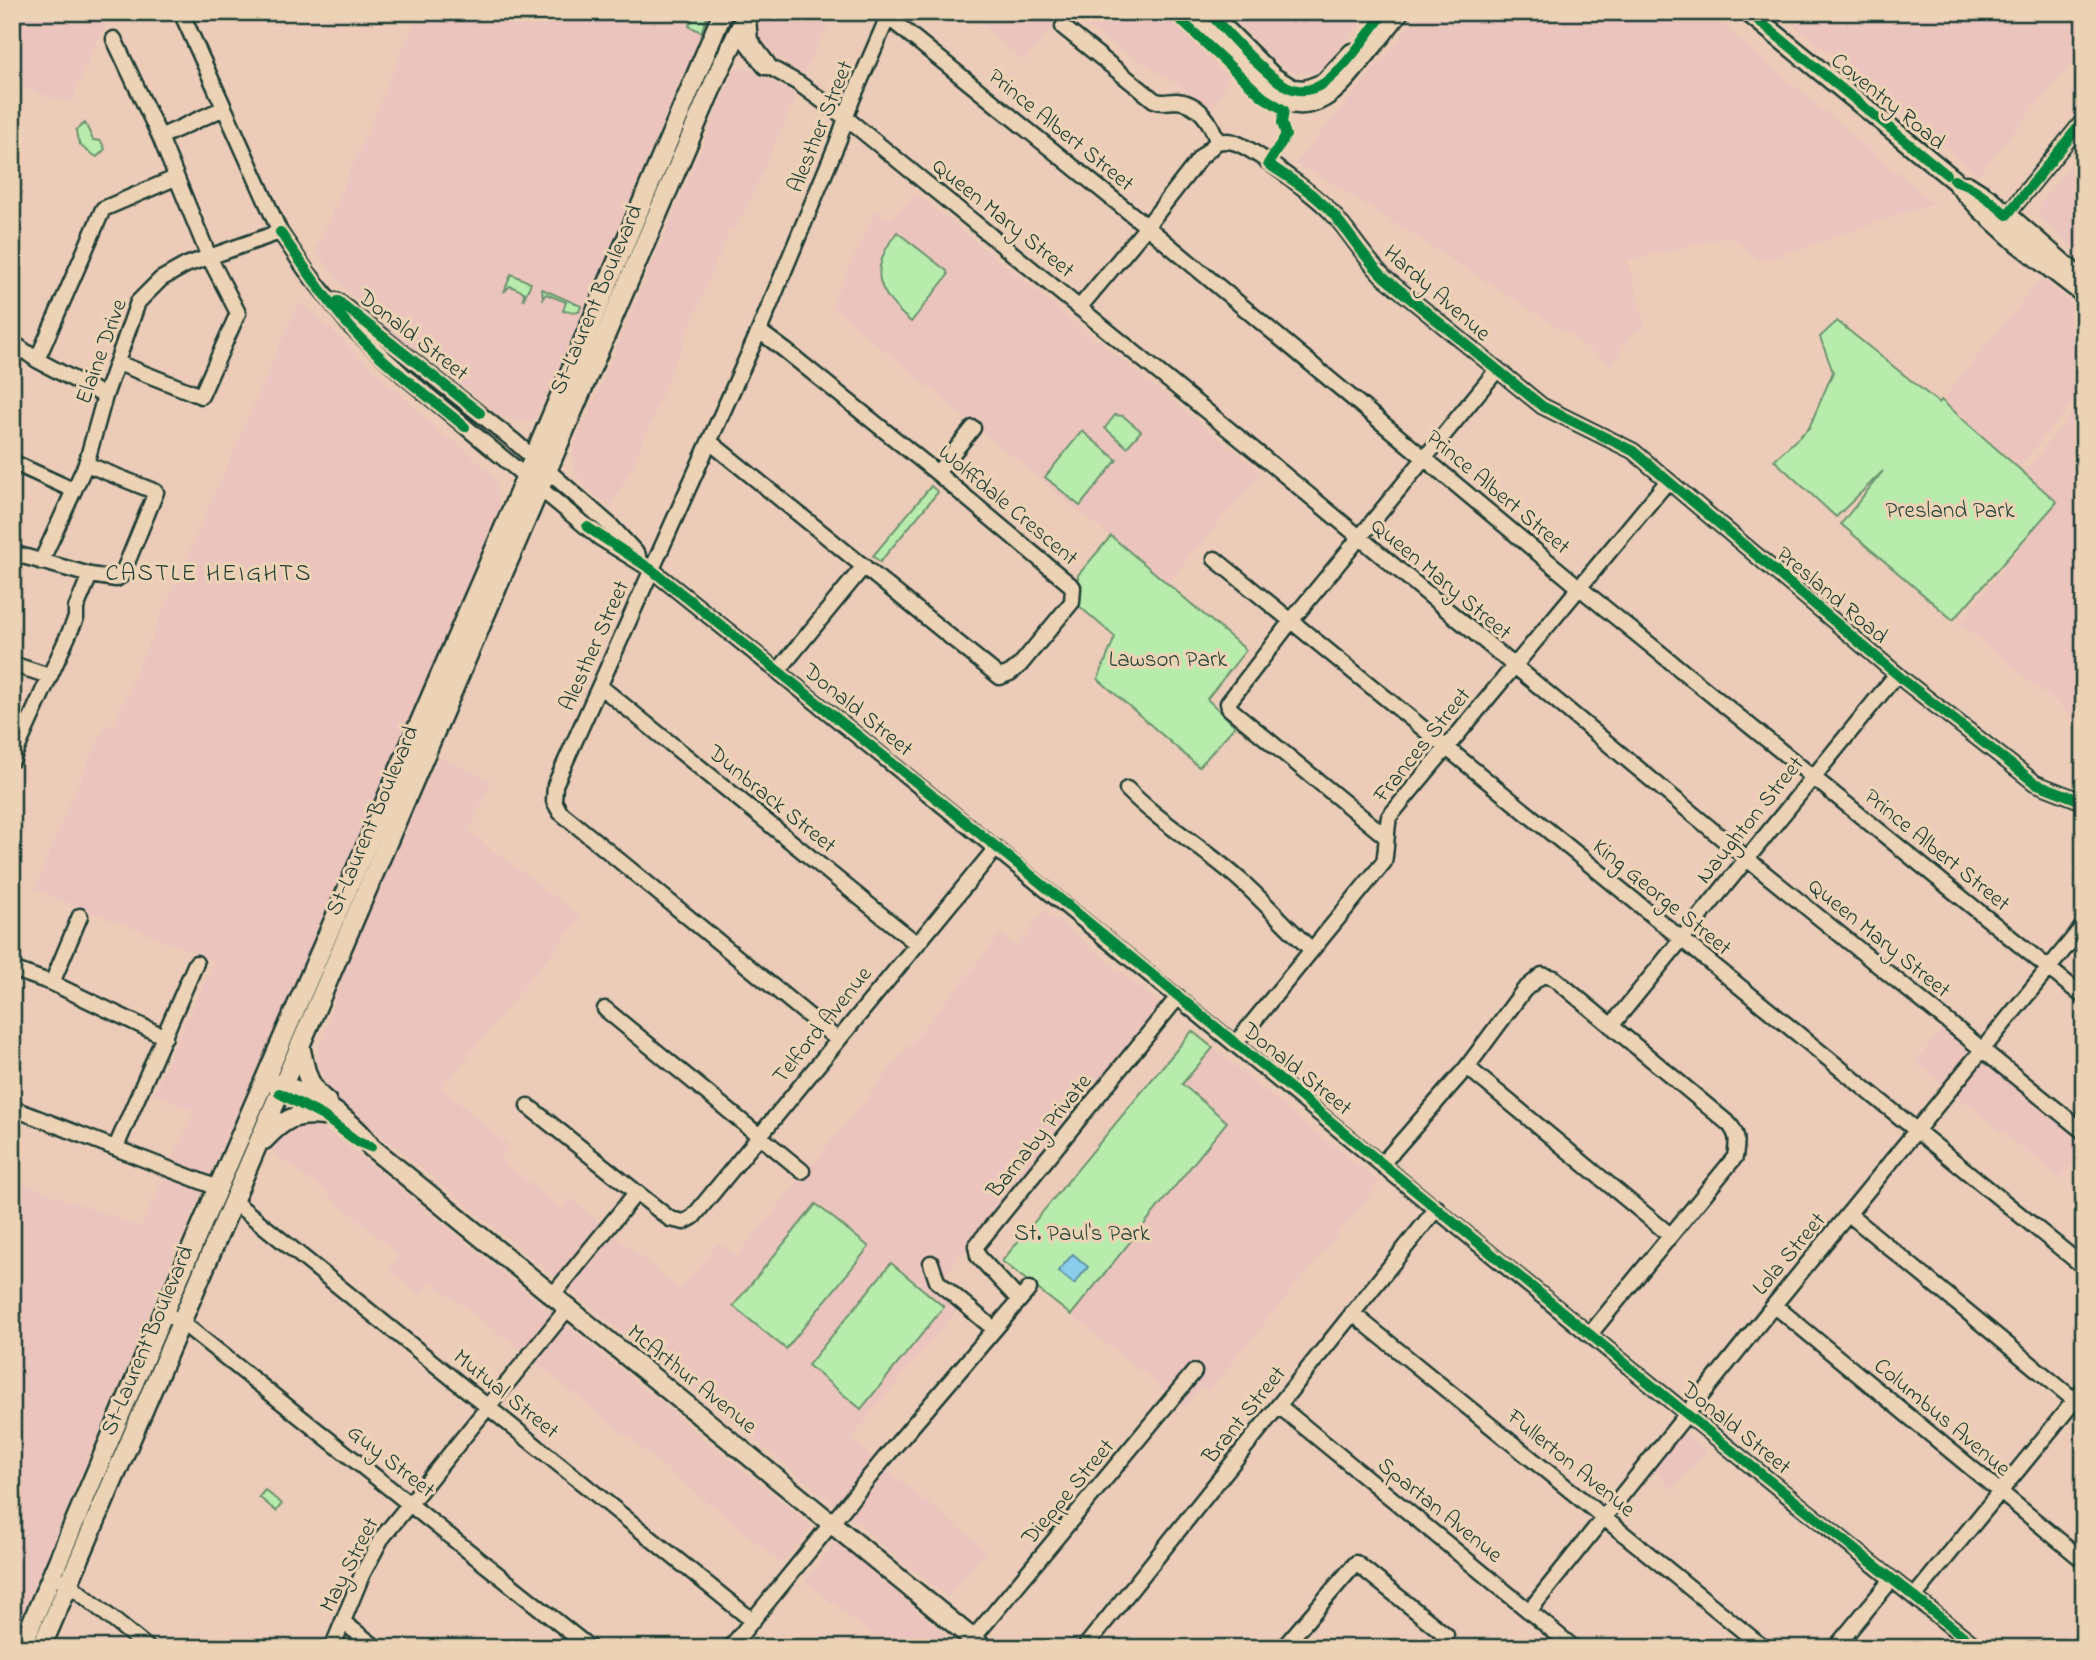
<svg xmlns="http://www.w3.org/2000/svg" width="2096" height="1660" viewBox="0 0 2096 1660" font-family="'Indie Flower',sans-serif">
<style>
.built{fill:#ebc4bd}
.green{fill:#b8ecad;stroke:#6c9470;stroke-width:2}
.water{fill:#89cdeb;stroke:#5f93a2;stroke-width:2}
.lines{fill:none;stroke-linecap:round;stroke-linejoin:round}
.minor-casing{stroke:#1f3d34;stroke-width:19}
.major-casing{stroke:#1f3d34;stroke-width:23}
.minor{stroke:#edd3b5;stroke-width:14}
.major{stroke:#edd3b5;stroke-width:18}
.cycleway-casing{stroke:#edd3b5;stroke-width:15}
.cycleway{stroke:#00873e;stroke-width:10}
.labels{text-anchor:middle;stroke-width:6;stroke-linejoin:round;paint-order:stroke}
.street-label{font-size:23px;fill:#1f3d34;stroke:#edd3b5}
.park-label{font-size:23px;fill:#27463a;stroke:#edd3b5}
.neighbourhood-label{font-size:24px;letter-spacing:2px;fill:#1f3d34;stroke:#edd3b5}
</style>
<rect width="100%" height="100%" fill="#ecccb9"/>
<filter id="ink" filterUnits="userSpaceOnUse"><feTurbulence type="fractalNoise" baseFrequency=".0143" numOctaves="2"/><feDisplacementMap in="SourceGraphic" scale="14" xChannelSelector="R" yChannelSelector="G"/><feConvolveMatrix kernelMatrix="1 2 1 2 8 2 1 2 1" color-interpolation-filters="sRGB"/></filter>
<g filter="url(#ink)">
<path class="built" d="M 12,12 L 111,12 L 70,103 L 12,84 Z
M 419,12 L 710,12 L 552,384 L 535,417 L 528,421 L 520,422 L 498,414 L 425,355 L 392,334 L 344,287 L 316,250 Z
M 761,12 L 834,12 L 804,74 L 759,46 L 755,27 Z
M 967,12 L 1163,12 L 1231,75 L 1213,107 L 1064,13 L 1024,61 Z
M 1227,12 L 1369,12 L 1326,65 L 1313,73 L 1296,73 L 1282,67 Z
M 1421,12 L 1707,12 L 1934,203 L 1762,262 L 1729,236 L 1628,261 L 1645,325 L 1630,336 L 1612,365 L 1565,332 L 1329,181 L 1295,164 Z
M 1777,12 L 2084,12 L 2084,48 L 1978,175 Z
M 736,67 L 750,69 L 797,95 L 745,210 L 735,229 L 730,229 L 631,470 L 610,507 L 585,486 L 575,471 L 573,457 L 576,442 Z
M 2084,148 L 2084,257 L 2038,216 L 2040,203 Z
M 916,193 L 1261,473 L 1167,584 L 831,307 L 875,211 L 892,218 Z
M 2041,278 L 2084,313 L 2084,389 L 2020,466 L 1941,401 Z
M 299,302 L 315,314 L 442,433 L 466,450 L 488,472 L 497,482 L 499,511 L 371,817 L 180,1241 L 12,1639 L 12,1180 L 141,1227 L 194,1112 L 153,1094 L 214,960 L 35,890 L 69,804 L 106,725 L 113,725 Z
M 2084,398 L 2084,726 L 1959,623 L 2056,502 L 2025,471 Z
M 438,757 L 491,781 L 469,831 L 581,917 L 442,1088 L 509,1146 L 500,1158 L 561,1209 L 570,1198 L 680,1290 L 718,1243 L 737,1256 L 1001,934 L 1016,947 L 1045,910 L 1165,1008 L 943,1278 L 967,1298 L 851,1438 L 890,1472 L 986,1550 L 947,1597 L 357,1116 L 332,1094 L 316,1063 L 316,1056 L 351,952 Z
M 1942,1029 L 2084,1144 L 2084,1150 L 2060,1179 L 1915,1062 Z
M 1213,1048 L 1380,1183 L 1208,1392 L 1201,1387 L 1185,1407 L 1071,1315 L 1227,1122 L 1182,1084 Z
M 315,1123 L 338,1138 L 812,1527 L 782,1563 L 511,1342 L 431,1282 L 420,1295 L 389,1271 L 399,1255 L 318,1186 L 270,1150 L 283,1131 L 296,1124 Z
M 1686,1434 L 1706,1451 L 1673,1489 L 1652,1470 L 1680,1436 Z
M 836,1541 L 961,1648 L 888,1648 L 805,1581 Z"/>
<path class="green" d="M 695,12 L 709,12 L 701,32 L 689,26 Z
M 85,123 L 93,140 L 101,141 L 105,149 L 97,157 C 83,149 77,146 76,130 Z
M 897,232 L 947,271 L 948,275 L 911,322 C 876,292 868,270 897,232 Z
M 511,274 L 531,283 L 523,300 L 524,292 L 510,286 L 504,292 Z
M 542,289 L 581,306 L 579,312 L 563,311 L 566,302 L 546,294 L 543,298 Z
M 1837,321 L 1939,403 L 1941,400 L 2057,502 L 1953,620 L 1841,524 L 1883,471 L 1836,517 L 1774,460 L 1809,428 L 1833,372 L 1820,337 Z
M 1115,415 L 1123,416 L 1141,431 L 1127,447 L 1105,428 Z
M 1082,431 L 1117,460 L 1080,506 L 1045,477 Z
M 931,486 L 938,492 L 880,562 L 873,556 Z
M 1111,536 L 1246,650 L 1207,699 L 1235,726 L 1199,767 L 1098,679 L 1115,637 L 1079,606 L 1078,575 Z
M 1192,1031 L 1213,1048 L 1182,1084 L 1227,1122 L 1071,1315 L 1002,1261 Z
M 816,1204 L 869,1247 L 786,1349 L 733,1306 Z
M 891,1263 L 944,1307 L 861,1409 L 808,1365 Z
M 265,1490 L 282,1504 L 276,1511 L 259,1497 Z"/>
<path class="water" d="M 1073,1254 L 1088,1267 L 1074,1284 L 1058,1271 Z"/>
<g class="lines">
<defs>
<path id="minor" d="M 181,12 L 280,232 L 305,269 L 351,327 L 404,376 L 600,538 L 652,570 C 1096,926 1532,1293 1978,1648
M 888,17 L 1140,221 L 1580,588 L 2084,997
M 1063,27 L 1154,100 C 1162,104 1168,101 1176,101 C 1199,102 1212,123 1217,142
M 114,39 L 160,137 L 209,257 L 238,313 L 201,396 L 118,363
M 766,65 L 798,83 L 846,118 L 1275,467 L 1747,859 L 2084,1132
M 160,137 L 224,108
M 1217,142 C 1222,141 1227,140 1233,142 C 1251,146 1315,196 1330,211 C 1350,232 1364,258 1385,278 L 1542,406 L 1633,451 L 1906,682 L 2035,783 L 2084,802
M 2002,221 L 2084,120
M 336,300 L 514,441 L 611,526 L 638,555
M 1079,308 L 1140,235 L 1200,158 L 1217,142
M 12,342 L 37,360 L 105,396
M 37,360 L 103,209 L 175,178
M 710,442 L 1000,677 L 1010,673 L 1020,665 L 1072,602 L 1073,587 L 937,473 L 786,351 L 759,331
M 12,462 L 73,490
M 937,473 L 973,428
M 12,553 L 90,575 L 116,579 L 122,575 L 156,492 L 86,464
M 1215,559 L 2084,1267
M 41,562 L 86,464 L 105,396 L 138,302 L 161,279 L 186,265 L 280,232
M 12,664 L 49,676
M 778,671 L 864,566
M 601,687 L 917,944
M 12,760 L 76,618 L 76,608 L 90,575
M 1127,789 C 1161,824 1205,848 1241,881 C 1266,903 1287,928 1312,950
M 1385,836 L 1229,708 L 1228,703 L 1291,621 L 1497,370
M 12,969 L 52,983 L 165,1037
M 52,983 L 80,916
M 605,1009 L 802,1171
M 1611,1026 L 1897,674
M 838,1040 L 560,812 L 554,801 L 555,785 L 759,331 L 839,139 L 851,102 L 890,12
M 1235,1044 L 1384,862 C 1387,847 1386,833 1389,817 L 1667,482
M 1467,1067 L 1670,1235
M 528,1106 L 670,1219 L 684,1222 L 693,1217 L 996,848
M 12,1108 L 218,1188
M 116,1147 L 196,963
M 1382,1164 L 1467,1067 L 1524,990 L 1542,975 L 1554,978 L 1729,1124 C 1739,1135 1737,1143 1735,1157 L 1590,1334
M 233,1201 L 753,1621
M 1850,1215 L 2084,1408
M 931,1263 L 937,1281 L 994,1329
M 553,1295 L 636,1193
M 1019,1300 L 978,1256 L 976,1246 L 1178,997
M 1774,1305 L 2084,1561
M 164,1312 L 190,1329 L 590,1648
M 1352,1313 L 1764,1648
M 1279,1406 L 1574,1648
M 61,1580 L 68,1583 L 148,1648
M 1914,1597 L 2084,1389
M 1529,1611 L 1774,1305 L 2084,925
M 343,1622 L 377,1648
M 332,1648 L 362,1575 L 381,1539 L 568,1308
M 730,1648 L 884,1459 L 1029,1289
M 965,1648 L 1194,1372
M 1084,1648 L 1437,1208
M 1283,1648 L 1356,1563 L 1446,1635 L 1435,1648
M 1835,1648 L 1892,1579"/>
<path id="major" d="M 1184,12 L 1272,95 C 1313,120 1338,89 1362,59 C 1374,44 1387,28 1399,12
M 1208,12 L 1273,77 L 1292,89 L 1306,90 L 1324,83 L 1352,53
M 1748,12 L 1954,180 L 1981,209 L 2018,243 L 2084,294
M 746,19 L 748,41 L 766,65
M 1967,185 L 1989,199 L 2075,274
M 300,1045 C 305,1069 307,1087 327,1102
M 271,1082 C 305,1089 352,1118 371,1147 L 984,1648
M 264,1140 C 284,1119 294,1113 323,1116
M 21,1648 L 164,1312 L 498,542 L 723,12
M 41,1648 L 719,71 L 748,12"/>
</defs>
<use href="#minor" class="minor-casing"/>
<use href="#major" class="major-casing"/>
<use href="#minor" class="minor"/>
<use href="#major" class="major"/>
<defs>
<path id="cycleway" d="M 1172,12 L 1263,97 L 1284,110 L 1282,123 L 1286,135 L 1268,164 C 1291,179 1315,194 1333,214 C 1351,235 1365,259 1385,278 L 1542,406 L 1633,451 L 1906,682 L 2035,783 L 2084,802
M 1208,12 C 1227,31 1269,82 1293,89 C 1303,92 1316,89 1324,83 C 1347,67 1367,34 1385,12
M 1748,12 L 1946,174
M 1954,180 C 1975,187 1991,201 2007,215 L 2084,120
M 280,232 C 303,265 325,299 351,328 C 385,365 427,395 465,427
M 338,301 L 480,413
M 587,527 L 652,570 L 778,671 L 1015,862 L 1688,1415 L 1978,1648
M 279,1093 L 323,1116 L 358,1142 L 371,1147"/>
</defs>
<use href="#cycleway" class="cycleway-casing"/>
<use href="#cycleway" class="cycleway"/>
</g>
</g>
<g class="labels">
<g class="street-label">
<text transform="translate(1889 100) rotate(39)" y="8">Coventry Road</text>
<text transform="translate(819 126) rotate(-68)" y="8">Alesther Street</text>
<text transform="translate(1062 129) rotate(39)" y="8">Prince Albert Street</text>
<text transform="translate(1004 217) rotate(39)" y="8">Queen Mary Street</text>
<text transform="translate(1438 292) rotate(41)" y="8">Hardy Avenue</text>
<text transform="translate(595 299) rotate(-67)" y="8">St-Laurent Boulevard</text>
<text transform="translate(414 334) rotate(38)" y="8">Donald Street</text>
<text transform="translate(100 351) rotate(-70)" y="8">Elaine Drive</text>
<text transform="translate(1499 491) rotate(40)" y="8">Prince Albert Street</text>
<text transform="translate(1009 504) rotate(40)" y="8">Wolffdale Crescent</text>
<text transform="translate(1442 578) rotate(40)" y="8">Queen Mary Street</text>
<text transform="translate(1833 594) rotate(40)" y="8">Presland Road</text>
<text transform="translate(593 645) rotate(-66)" y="8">Alesther Street</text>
<text transform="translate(859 709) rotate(39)" y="8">Donald Street</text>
<text transform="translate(1421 744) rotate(-51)" y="8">Frances Street</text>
<text transform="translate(773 798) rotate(39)" y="8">Dunbrack Street</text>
<text transform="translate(1749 819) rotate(-51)" y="8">Naughton Street</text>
<text transform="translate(371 820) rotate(-67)" y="8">St-Laurent Boulevard</text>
<text transform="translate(1938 849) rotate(39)" y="8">Prince Albert Street</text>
<text transform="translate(1663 896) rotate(39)" y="8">King George Street</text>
<text transform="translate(1880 937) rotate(39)" y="8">Queen Mary Street</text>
<text transform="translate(821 1024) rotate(-51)" y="8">Telford Avenue</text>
<text transform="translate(1298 1068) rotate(39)" y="8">Donald Street</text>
<text transform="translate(1038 1135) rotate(-51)" y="8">Barnaby Private</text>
<text transform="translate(1788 1253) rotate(-50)" y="8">Lola Street</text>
<text transform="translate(146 1340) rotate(-67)" y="8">St-Laurent Boulevard</text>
<text transform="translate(693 1378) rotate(39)" y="8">McArthur Avenue</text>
<text transform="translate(507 1393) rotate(39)" y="8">Mutual Street</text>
<text transform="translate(1243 1414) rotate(-51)" y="8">Brant Street</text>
<text transform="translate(1943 1416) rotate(40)" y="8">Columbus Avenue</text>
<text transform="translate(1737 1427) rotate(39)" y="8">Donald Street</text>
<text transform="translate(392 1460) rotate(38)" y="8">Guy Street</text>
<text transform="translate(1572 1462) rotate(39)" y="8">Fullerton Avenue</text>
<text transform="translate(1067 1491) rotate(-50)" y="8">Dieppe Street</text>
<text transform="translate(1441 1509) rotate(39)" y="8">Spartan Avenue</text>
<text transform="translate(348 1564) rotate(-63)" y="8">May Street</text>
</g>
<g class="park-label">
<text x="1950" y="517">Presland Park</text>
<text x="1168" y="666">Lawson Park</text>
<text x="1082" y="1240">St. Paul's Park</text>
</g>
<g class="neighbourhood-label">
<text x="209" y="580">CASTLE HEIGHTS</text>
</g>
</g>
<rect width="2096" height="1660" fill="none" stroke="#edd3b5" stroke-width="42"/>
<rect x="21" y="21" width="2054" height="1618" fill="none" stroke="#1f3d34" stroke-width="2.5" filter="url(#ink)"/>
</svg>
